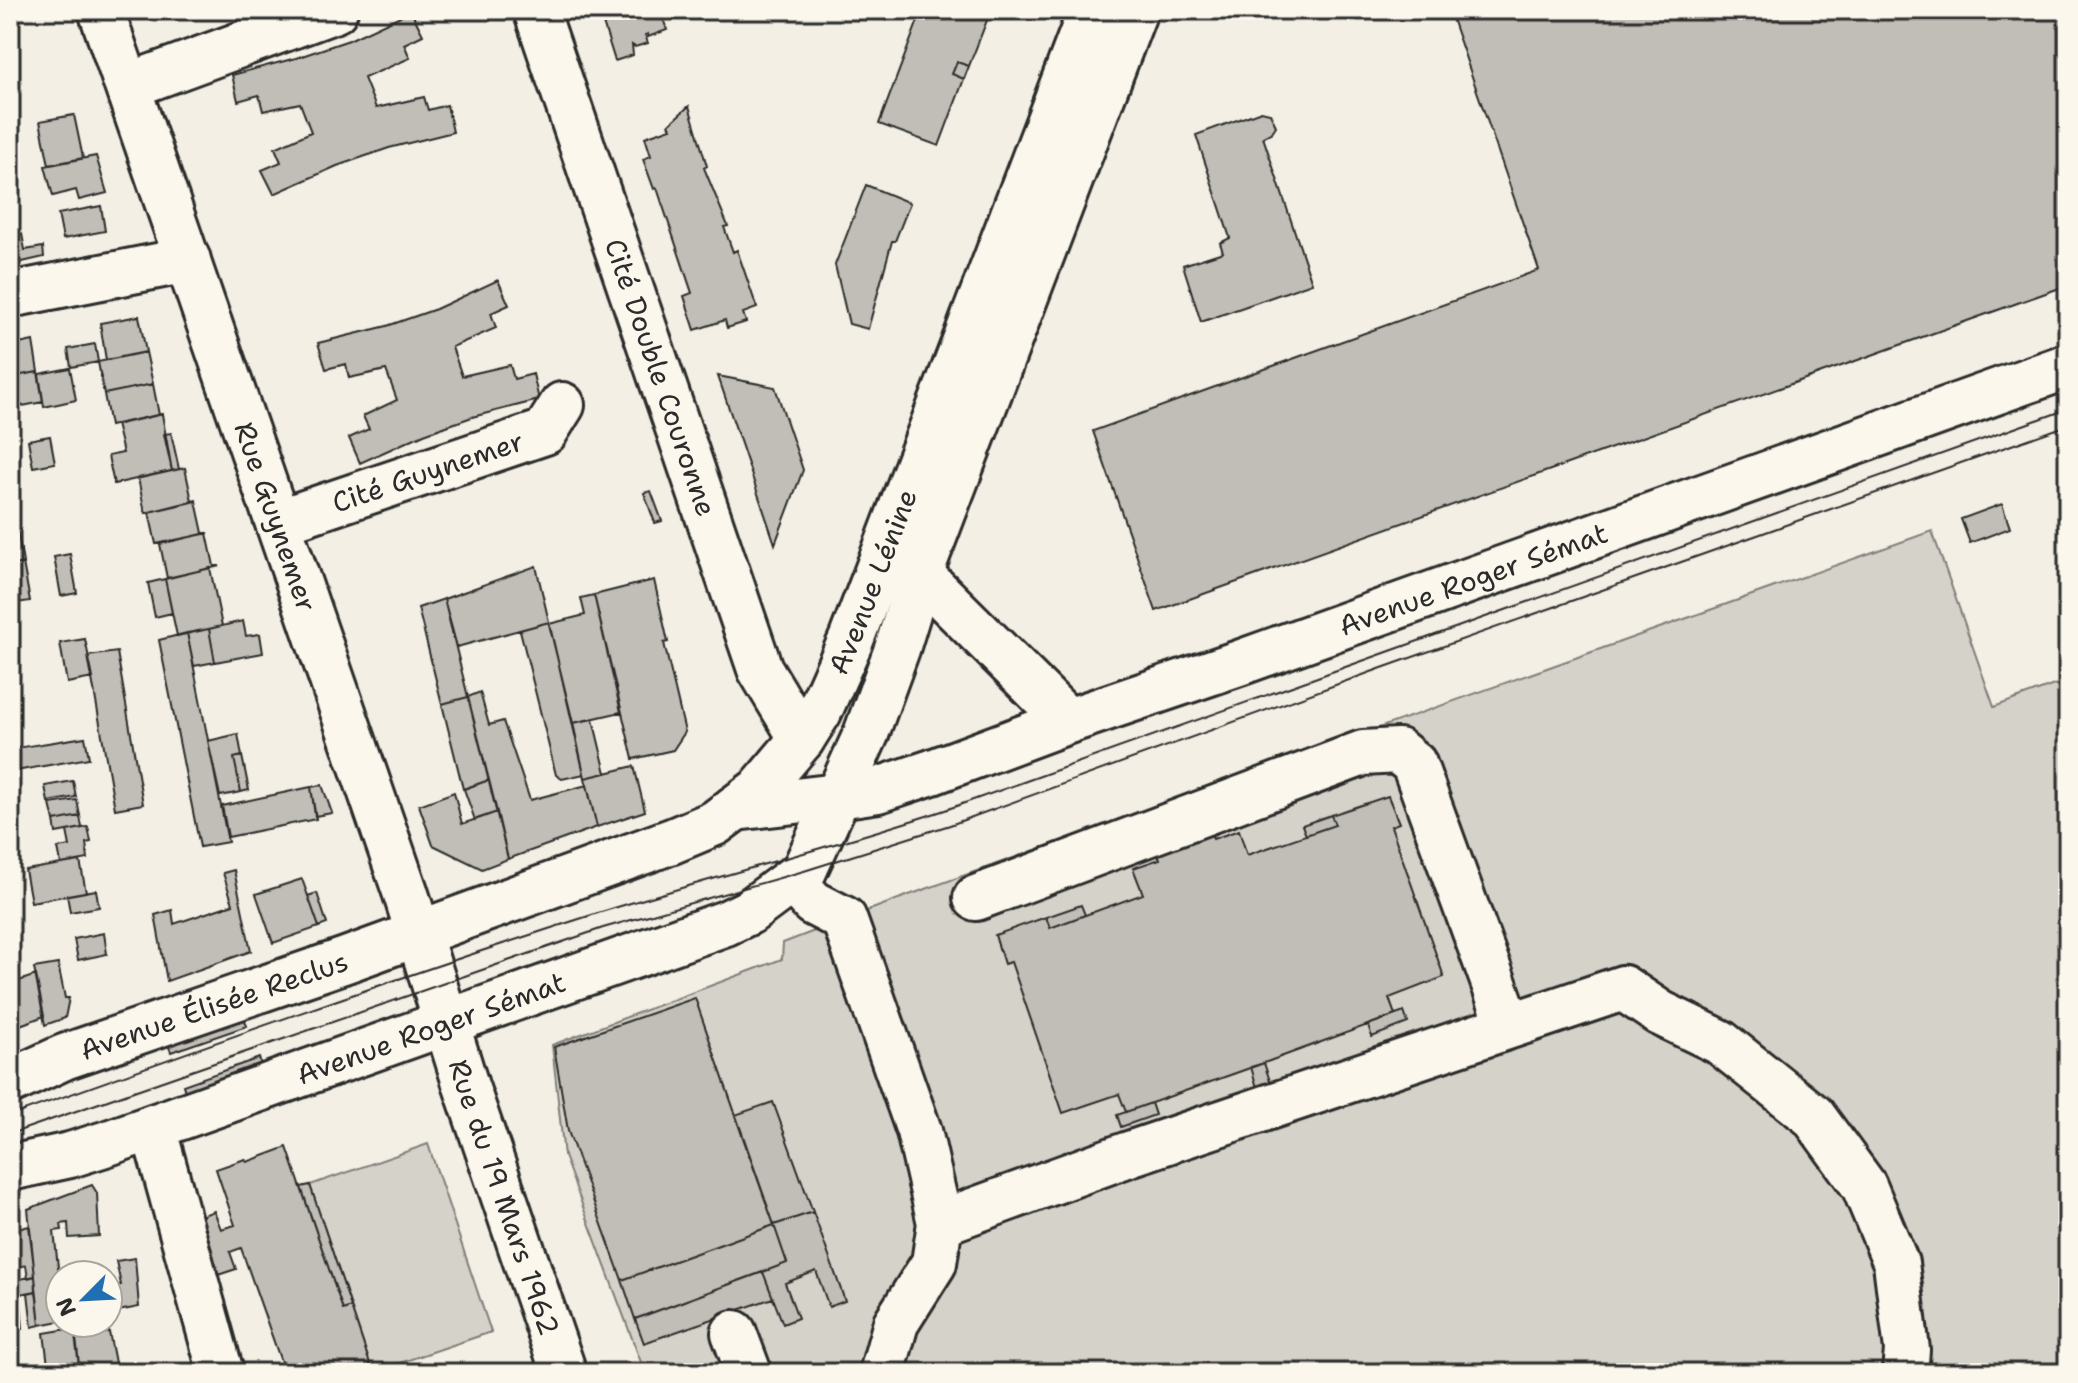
<svg xmlns="http://www.w3.org/2000/svg" width="2078" height="1383" viewBox="0 0 2078 1383" font-family="'Shantell Sans',sans-serif">
<style>
.green{fill:#d5d2c9;stroke:#807e7a;stroke-width:2}
.building{fill:#c0beb6;stroke:#2b2b2b;stroke-width:2}
.lines{fill:none;stroke-linecap:round;stroke-linejoin:round}
.minor-casing{stroke:#2b2b2b;stroke-width:50}
.major-casing{stroke:#2b2b2b;stroke-width:50}
.minor{stroke:#fbf7ec;stroke-width:44}
.major{stroke:#fbf7ec;stroke-width:44}
.tram{stroke:#2b2b2b;stroke-width:2}
.labels{text-anchor:middle;stroke-width:8;stroke-linejoin:round;paint-order:stroke}
.street-label{font-size:28px;fill:#2b2b2b;stroke:#fbf7ec}
</style>
<rect width="100%" height="100%" fill="#f3efe4"/>
<filter id="ink" filterUnits="userSpaceOnUse"><feTurbulence type="fractalNoise" baseFrequency=".0125" numOctaves="2"/><feDisplacementMap in="SourceGraphic" scale="16" xChannelSelector="R" yChannelSelector="G"/><feConvolveMatrix kernelMatrix="1 2 1 2 8 2 1 2 1" color-interpolation-filters="sRGB"/></filter>
<g filter="url(#ink)">
<path class="green" d="M 1932,531 L 1994,707 L 2068,680 L 2068,1373 L 645,1373 L 564,1156 L 552,1045 L 782,959 L 783,943 L 909,895 Z
M 428,1144 L 491,1332 L 373,1372 L 310,1185 Z"/>
<path class="building" d="M 591,10 L 660,10 L 667,30 L 648,37 L 648,34 L 645,35 L 648,43 L 635,47 L 632,45 L 633,55 L 615,61 L 602,20 L 595,22 Z
M 922,10 L 991,10 L 969,66 L 957,62 L 952,74 L 964,79 L 939,146 L 879,124 Z
M 1449,10 L 2068,10 L 2068,285 L 1156,611 L 1093,431 L 1539,270 Z
M 411,11 L 423,35 L 404,44 L 410,58 L 364,78 L 376,108 L 424,97 L 428,110 L 447,105 L 453,132 L 389,148 L 337,166 L 274,194 L 262,170 L 281,162 L 275,148 L 311,132 L 300,103 L 263,111 L 259,95 L 238,101 L 232,75 L 296,58 L 349,40 Z
M 957,62 L 969,66 L 964,79 L 952,74 Z
M 689,106 L 707,166 L 704,168 L 728,226 L 724,227 L 733,252 L 737,250 L 757,308 L 743,313 L 746,322 L 727,328 L 725,320 L 695,330 L 684,296 L 692,293 L 657,188 L 654,189 L 643,159 L 651,156 L 645,137 L 671,128 L 669,124 Z
M 1261,111 L 1270,113 L 1276,126 L 1272,132 L 1263,137 L 1312,283 L 1201,322 L 1183,265 L 1223,252 L 1220,243 L 1230,238 L 1196,135 Z
M 74,115 L 83,158 L 49,165 L 40,121 Z
M 96,156 L 107,193 L 79,200 L 76,190 L 53,196 L 45,166 Z
M 866,185 L 910,203 L 895,241 L 892,241 L 868,329 L 849,324 L 835,265 Z
M 101,206 L 105,231 L 63,239 L 58,214 Z
M 22,234 L 25,250 L 43,247 L 44,257 L 18,263 L 13,236 Z
M 498,280 L 509,305 L 491,313 L 496,328 L 452,347 L 462,376 L 510,365 L 514,379 L 533,374 L 539,400 L 472,417 L 424,434 L 360,463 L 349,438 L 369,429 L 363,416 L 397,400 L 386,370 L 349,378 L 346,364 L 326,369 L 318,343 L 387,326 L 436,309 Z
M 139,316 L 146,352 L 106,360 L 100,323 Z
M 33,341 L 38,372 L 10,377 L 10,346 Z
M 95,344 L 98,362 L 71,367 L 68,349 Z
M 146,352 L 153,384 L 104,394 L 98,362 Z
M 70,368 L 76,400 L 44,407 L 39,374 Z
M 38,372 L 43,402 L 17,407 L 14,389 L 10,390 L 10,377 Z
M 718,376 L 775,387 L 803,470 L 775,544 Z
M 153,384 L 159,415 L 110,426 L 104,394 Z
M 162,414 L 172,471 L 114,484 L 108,456 L 123,453 L 116,424 Z
M 171,433 L 179,469 L 172,471 L 164,434 Z
M 50,436 L 55,463 L 33,467 L 28,440 Z
M 185,468 L 192,501 L 197,500 L 145,513 L 138,478 Z
M 14,471 L 18,501 L 10,503 L 10,472 Z
M 651,491 L 662,521 L 655,523 L 644,493 Z
M 196,501 L 203,533 L 209,533 L 156,544 L 149,512 Z
M 2002,504 L 2010,528 L 1970,543 L 1961,519 Z
M 18,533 L 23,563 L 10,566 L 10,534 Z
M 207,533 L 214,566 L 220,566 L 167,578 L 160,544 Z
M 70,554 L 77,593 L 61,596 L 54,557 Z
M 23,563 L 30,601 L 10,604 L 10,566 Z
M 536,566 L 549,622 L 457,647 L 444,599 Z
M 210,568 L 222,626 L 177,636 L 165,579 Z
M 165,579 L 172,613 L 155,617 L 148,583 Z
M 654,580 L 668,642 L 664,643 L 685,732 L 673,750 L 633,759 L 594,595 Z
M 594,595 L 621,712 L 573,723 L 549,624 L 585,615 L 581,598 Z
M 444,599 L 468,697 L 442,704 L 418,608 Z
M 243,621 L 246,636 L 260,634 L 263,653 L 215,662 L 209,629 Z
M 549,622 L 584,774 L 562,779 L 556,775 L 520,630 Z
M 209,629 L 215,662 L 194,666 L 187,633 Z
M 187,633 L 228,842 L 200,847 L 159,640 Z
M 85,639 L 93,678 L 67,683 L 60,643 Z
M 117,652 L 143,804 L 115,809 L 88,656 Z
M 480,692 L 489,725 L 503,721 L 530,800 L 587,785 L 597,827 L 508,859 L 468,697 Z
M 468,697 L 489,780 L 463,789 L 442,704 Z
M 593,719 L 606,773 L 585,778 L 573,723 Z
M 238,734 L 242,756 L 234,758 L 241,792 L 220,796 L 208,741 Z
M 85,737 L 89,758 L 10,772 L 10,749 Z
M 242,756 L 249,790 L 241,792 L 234,758 Z
M 634,766 L 645,811 L 597,827 L 585,778 Z
M 489,780 L 497,812 L 475,820 L 464,789 Z
M 73,781 L 76,797 L 48,802 L 45,786 Z
M 322,785 L 332,813 L 315,816 L 311,787 Z
M 311,787 L 316,819 L 228,837 L 222,806 Z
M 454,792 L 462,824 L 497,812 L 508,859 L 482,869 L 433,845 L 419,805 Z
M 1388,796 L 1399,823 L 1391,826 L 1444,977 L 1389,998 L 1395,1015 L 1264,1063 L 1126,1112 L 1119,1094 L 1063,1113 L 1011,962 L 1004,964 L 995,935 L 1046,917 L 1050,928 L 1143,894 L 1133,868 L 1160,859 L 1157,852 L 1210,833 L 1213,839 L 1239,830 L 1247,855 L 1335,825 L 1331,815 Z
M 77,800 L 80,816 L 54,821 L 50,804 Z
M 1331,815 L 1335,825 L 1306,835 L 1302,825 Z
M 80,816 L 82,828 L 56,833 L 54,821 Z
M 88,827 L 91,842 L 86,843 L 88,859 L 61,864 L 58,848 L 70,846 L 67,831 Z
M 80,861 L 86,892 L 31,902 L 25,870 Z
M 234,870 L 251,951 L 167,981 L 155,915 L 172,910 L 174,924 L 233,904 L 223,873 Z
M 302,879 L 319,927 L 273,943 L 256,894 Z
M 96,890 L 99,907 L 70,912 L 67,895 Z
M 317,893 L 327,924 L 319,927 L 308,896 Z
M 1081,905 L 1085,915 L 1050,928 L 1046,917 Z
M 104,933 L 107,954 L 78,960 L 74,939 Z
M 58,964 L 65,998 L 69,998 L 65,1018 L 45,1025 L 34,968 Z
M 36,975 L 44,1016 L 12,1028 L 10,984 Z
M 695,998 L 774,1225 L 622,1280 L 568,1131 L 554,1047 Z
M 1404,1012 L 1408,1023 L 1372,1037 L 1368,1025 Z
M 242,1013 L 247,1026 L 171,1052 L 166,1039 Z
M 259,1058 L 263,1071 L 187,1098 L 183,1085 Z
M 1264,1063 L 1272,1087 L 1258,1091 L 1251,1067 Z
M 773,1102 L 813,1212 L 774,1225 L 735,1115 Z
M 1151,1103 L 1155,1115 L 1121,1127 L 1117,1115 Z
M 287,1147 L 343,1310 L 351,1307 L 373,1373 L 315,1373 L 313,1368 L 299,1373 L 285,1373 L 241,1248 L 230,1252 L 236,1269 L 215,1276 L 208,1256 L 213,1255 L 207,1236 L 202,1238 L 195,1218 L 214,1211 L 221,1229 L 235,1225 L 216,1169 L 245,1159 L 247,1162 Z
M 92,1185 L 97,1193 L 99,1236 L 69,1238 L 68,1223 L 61,1224 L 62,1230 L 54,1231 L 60,1285 L 60,1321 L 40,1325 L 28,1209 Z
M 310,1185 L 351,1307 L 343,1310 L 301,1187 Z
M 813,1212 L 845,1301 L 829,1307 L 816,1271 L 785,1283 L 798,1318 L 783,1324 L 763,1272 L 787,1263 L 774,1225 Z
M 774,1225 L 787,1263 L 635,1319 L 622,1280 Z
M 29,1226 L 35,1276 L 28,1278 L 26,1265 L 15,1268 L 18,1279 L 10,1281 L 10,1231 Z
M 135,1258 L 139,1307 L 108,1313 L 108,1287 L 121,1285 L 116,1261 Z
M 763,1272 L 773,1298 L 644,1343 L 635,1319 Z
M 35,1276 L 36,1291 L 10,1296 L 10,1281 Z
M 36,1291 L 40,1325 L 32,1327 L 28,1293 Z
M 20,1294 L 23,1329 L 10,1331 L 10,1296 Z
M 107,1323 L 109,1332 L 89,1336 L 87,1325 Z
M 74,1328 L 80,1373 L 49,1373 L 44,1333 Z
M 109,1332 L 117,1373 L 80,1373 L 76,1338 Z"/>
<g class="lines">
<defs>
<g id="minor">
<path id="s1" d="M 101,10 L 406,894 L 466,1086 L 564,1373"/>
<path id="s2" d="M 536,10 L 760,669 L 802,739"/>
<path d="M 128,86 L 335,10"/>
<path d="M 10,295 L 188,260"/>
<path id="s3" d="M 278,522 L 545,432 L 562,405"/>
<path d="M 920,574 L 1068,721"/>
<path id="s4" d="M 838,796 L 878,790 L 932,772 L 1068,721 L 1239,663 L 2068,366"/>
<path d="M 793,881 L 813,903 L 844,919 L 919,1131 L 940,1223 L 934,1263 L 896,1323 L 882,1373"/>
<path d="M 976,898 L 1363,753 L 1398,751 L 1414,764 L 1509,1025"/>
<path d="M 153,1127 L 221,1373"/>
<path d="M 940,1223 L 1129,1154 L 1623,988 L 1660,1013 L 1720,1042 L 1813,1116 L 1864,1186 L 1896,1263 L 1907,1350 L 1905,1373"/>
<path d="M 734,1333 L 749,1373"/>
</g>
<g id="major">
<path d="M 735,808 L 838,796"/>
<path id="s5" d="M 10,1082 L 64,1057 L 346,960 L 672,841 L 715,823 L 759,790 L 802,739 L 819,712 L 851,640 L 1091,10"/>
<path id="s6" d="M 10,1168 L 70,1155 L 108,1143 L 726,923 L 749,912 L 804,871 L 866,734 L 897,649 L 920,574 L 1135,10"/>
</g>
</defs>
<use href="#minor" class="minor-casing"/>
<use href="#major" class="major-casing"/>
<use href="#minor" class="minor"/>
<use href="#major" class="major"/>
<path class="tram" d="M 10,1116 C 205,1046 401,976 598,913 C 713,877 830,848 945,810 L 2068,409
M 10,1134 L 603,928 L 804,871 L 950,825 L 1382,668 L 2068,425"/>
</g>
</g>
<g class="labels">
<g class="street-label">
<text dy="10" stroke="none"><textPath href="#s2" startOffset="388">Cité Double Couronne</textPath></text>
<text dy="10" stroke="none"><textPath href="#s3" startOffset="158">Cité Guynemer</textPath></text>
<text dy="10" stroke="none"><textPath href="#s1" startOffset="536">Rue Guynemer</textPath></text>
<text dy="10" stroke="none"><textPath href="#s4" startOffset="672">Avenue Roger Sémat</textPath></text>
<text dy="10" stroke="none"><textPath href="#s5" startOffset="1046">Avenue Lénine</textPath></text>
<text dy="10" stroke="none"><textPath href="#s5" startOffset="218">Avenue Élisée Reclus</textPath></text>
<text dy="10" stroke="none"><textPath href="#s6" startOffset="444">Avenue Roger Sémat</textPath></text>
<text dy="10" stroke="none"><textPath href="#s1" startOffset="1254">Rue du 19 Mars 1962</textPath></text>
</g>
</g>
<rect width="2078" height="1383" fill="none" stroke="#fbf7ec" stroke-width="40"/>
<rect x="20" y="20" width="2038" height="1343" fill="none" stroke="#2b2b2b" stroke-width="3" filter="url(#ink)"/>
<g transform="translate(84 1299) rotate(246)"><circle r="38" fill="#fbf7ec" stroke="#a8a59f" stroke-width="2"/>
<path d="M0-6L14 30L0 20L-14 30Z" fill="#1f6fb2"/>
<text y="-12" font-size="22" font-weight="bold" text-anchor="middle" fill="#2b2b2b">N</text>
</g>
</svg>
